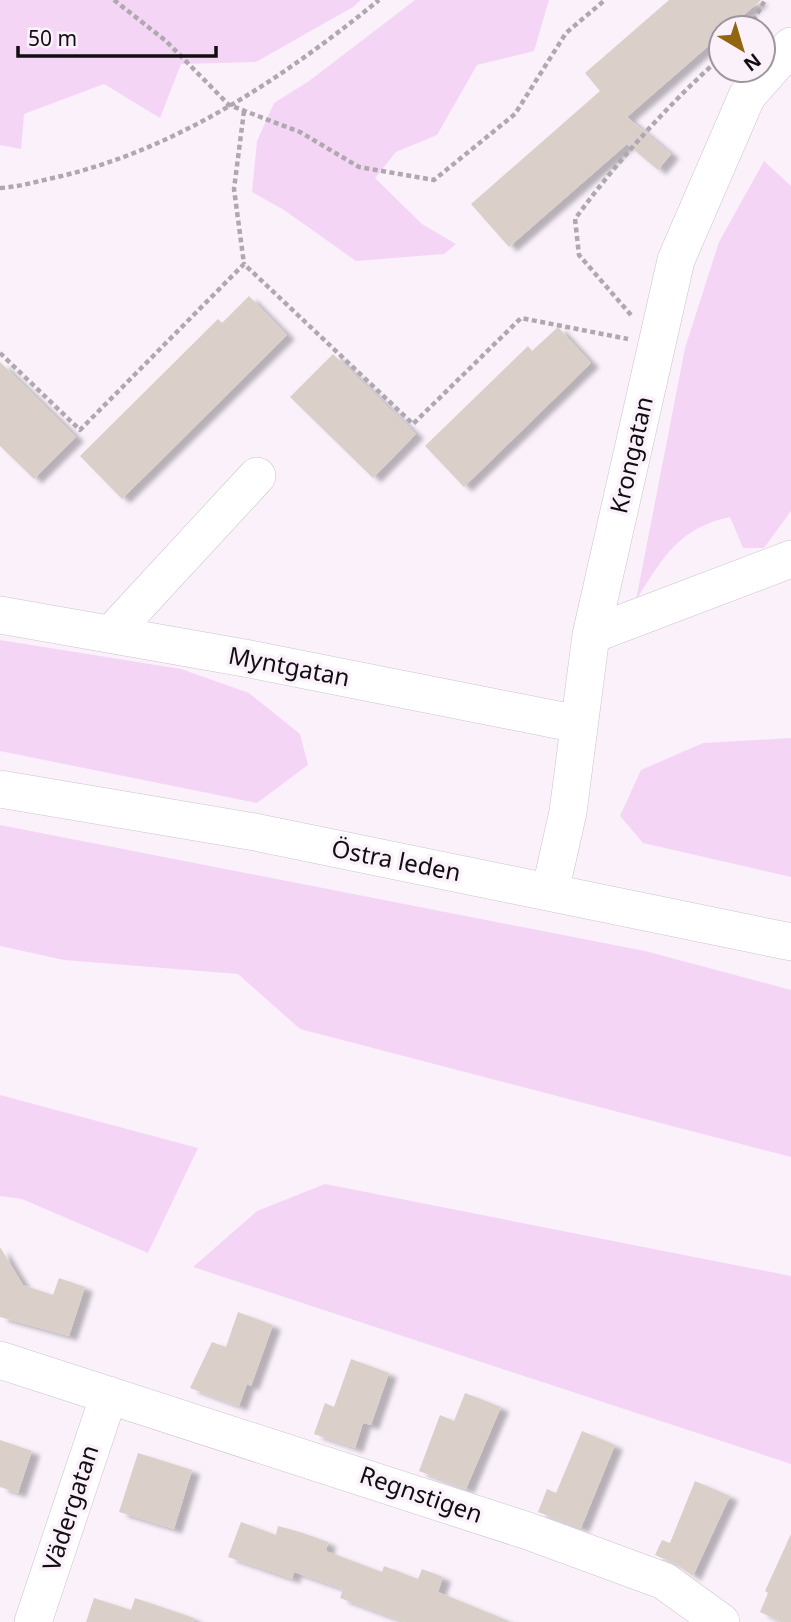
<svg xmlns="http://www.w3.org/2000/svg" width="791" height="1622" viewBox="0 0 791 1622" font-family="'Noto Sans',sans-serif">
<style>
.green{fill:#f5d5f6}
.building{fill:#dad0c9;filter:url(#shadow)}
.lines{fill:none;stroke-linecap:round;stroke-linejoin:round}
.minor-casing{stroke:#cbc3cb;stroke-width:38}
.path{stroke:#afa8af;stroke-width:4.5;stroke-dasharray:5 3.5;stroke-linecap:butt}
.minor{stroke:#fff;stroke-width:37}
.labels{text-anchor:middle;stroke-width:7;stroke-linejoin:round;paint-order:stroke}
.street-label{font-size:24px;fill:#110e11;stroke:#faf1fa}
</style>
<defs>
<filter id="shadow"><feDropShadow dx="8" dy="4.5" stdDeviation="2" flood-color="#0004"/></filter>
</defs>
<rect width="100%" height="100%" fill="#faf1fa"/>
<path class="green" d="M 0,0 L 361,0 L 353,7 L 256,62 L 181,64 L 160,118 L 104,84 L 24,114 L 21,149 L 0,145 Z
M 415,0 L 549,0 L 534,51 L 477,65 L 437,135 L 396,152 L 375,178 L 422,224 L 456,244 L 444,254 L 356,261 L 284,210 L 252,192 L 257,141 L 274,103 L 309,81 Z
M 764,161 L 791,186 L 791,511 L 764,548 L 743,548 L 730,517 C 678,528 663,558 636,600 L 685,348 L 719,242 Z
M 0,640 L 181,669 L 249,693 L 300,734 L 308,765 L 257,803 L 0,751 Z
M 791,738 L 791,877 L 643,843 L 620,816 L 641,770 L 703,743 Z
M 0,825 L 645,951 L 791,990 L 791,1157 L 300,1029 L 238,974 L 64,960 L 0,946 Z
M 0,1095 L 198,1148 L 148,1253 L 22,1199 L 0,1196 Z
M 325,1184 L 791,1276 L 791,1464 L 193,1267 L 257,1211 Z"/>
<path class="building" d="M 669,0 L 761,0 L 729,28 L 721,28 L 721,35 L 627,117 L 671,154 L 658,170 L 627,144 L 509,247 L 471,204 L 600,91 L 585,73 Z
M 249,296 L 287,335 L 122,499 L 80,456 L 218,319 L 222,323 Z
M 558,327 L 591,363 L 464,487 L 425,446 L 528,346 L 532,351 Z
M 333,354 L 416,434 L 373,478 L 290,397 Z
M 0,362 L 76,437 L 34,479 L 0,446 Z
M 0,1247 L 23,1285 L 53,1295 L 59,1278 L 85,1287 L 69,1336 L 0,1317 Z
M 238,1312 L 273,1325 L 251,1386 L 247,1384 L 239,1406 L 190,1388 L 212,1342 L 226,1347 Z
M 351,1359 L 389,1373 L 371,1425 L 363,1423 L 355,1448 L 314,1434 L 325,1403 L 334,1407 Z
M 465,1393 L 501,1407 L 466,1489 L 419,1471 L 440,1415 L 454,1421 Z
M 582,1431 L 615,1445 L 581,1528 L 538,1512 L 547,1489 L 556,1493 Z
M 0,1440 L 32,1451 L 18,1493 L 0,1487 Z
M 138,1453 L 192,1470 L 174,1529 L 119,1512 Z
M 695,1481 L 730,1496 L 693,1576 L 676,1564 L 655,1555 L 662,1540 L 670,1543 Z
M 241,1522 L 276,1535 L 278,1526 L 303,1533 L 328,1542 L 326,1551 L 382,1572 L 384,1566 L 418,1579 L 422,1569 L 443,1577 L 438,1592 L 511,1622 L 405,1622 L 340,1598 L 343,1589 L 294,1572 L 292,1579 L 228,1557 Z
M 791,1534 L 791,1622 L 781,1622 L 760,1612 L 768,1593 L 765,1591 Z
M 94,1598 L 131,1610 L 135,1598 L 194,1618 L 193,1622 L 86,1622 Z"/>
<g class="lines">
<defs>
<path id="minor" d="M 0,615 L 250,659 L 578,724
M 111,634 L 257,476
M 591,635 L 791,559
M 0,789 L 255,832 L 791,942
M 550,892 L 568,812 L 591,635 L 676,260 L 747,96 L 791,46
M 0,1360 L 528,1531 L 664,1581 L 721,1622
M 33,1622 L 109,1395"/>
</defs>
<use href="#minor" class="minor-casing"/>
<path class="path" d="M 114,0 L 166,41 L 229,105 L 300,132 L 359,167 L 434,180 L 515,114 L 566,33 L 605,0
M 749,28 L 765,0
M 244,111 L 234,189 L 244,264
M 0,188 C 18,187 35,182 53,178 C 175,151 283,78 379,0
M 631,315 L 579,255 L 575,219 C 618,160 667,106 721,57
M 0,353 L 80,430 L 244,264 L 413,424 L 521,318 L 628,339"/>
<use href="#minor" class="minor"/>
</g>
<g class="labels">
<g class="street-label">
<text transform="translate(632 455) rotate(-77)" y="8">Krongatan</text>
<text transform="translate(289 667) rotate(11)" y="8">Myntgatan</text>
<text transform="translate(396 861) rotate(11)" y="8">Östra leden</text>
<text transform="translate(421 1495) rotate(19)" y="8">Regnstigen</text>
<text transform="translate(71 1508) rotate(-72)" y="8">Vädergatan</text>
</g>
</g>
<g transform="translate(742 49) rotate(142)"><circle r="33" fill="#faf1fa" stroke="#9d969d" stroke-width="2"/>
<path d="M0-5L12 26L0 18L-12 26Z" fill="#926510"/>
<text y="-10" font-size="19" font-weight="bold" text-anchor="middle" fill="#110e11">N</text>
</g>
<path d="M18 46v10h198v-10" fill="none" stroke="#110e11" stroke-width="3.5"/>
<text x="28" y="46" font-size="21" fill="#110e11" stroke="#faf1fa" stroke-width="5" paint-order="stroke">50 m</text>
</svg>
